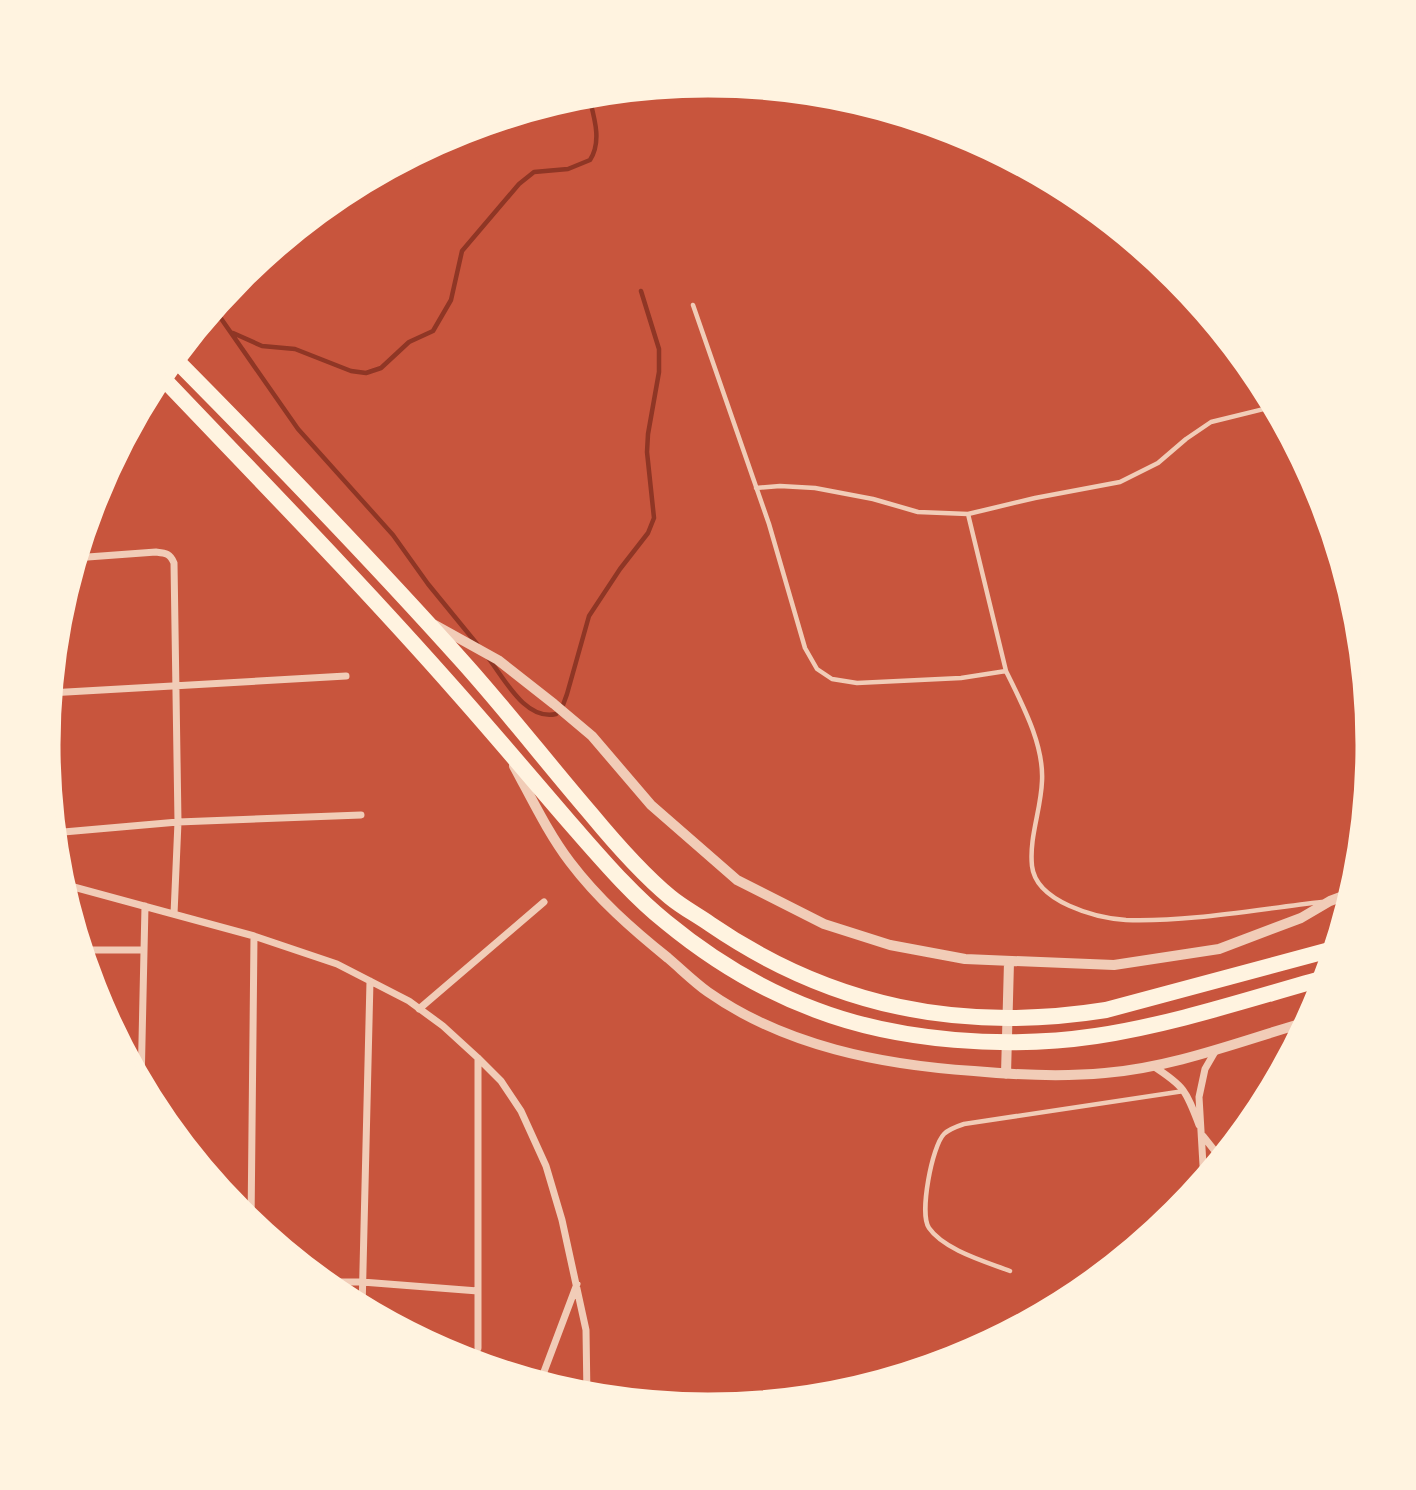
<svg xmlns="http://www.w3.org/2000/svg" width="1416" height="1490" viewBox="0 0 1416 1490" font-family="Raleway,sans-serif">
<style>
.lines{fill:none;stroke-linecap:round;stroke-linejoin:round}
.stream{stroke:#8f3625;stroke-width:4.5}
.service{stroke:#f1ccb7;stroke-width:4.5}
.minor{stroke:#f1ccb7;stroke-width:7}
.tertiary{stroke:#f1ccb7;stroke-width:10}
.motorway{stroke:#fff3e0;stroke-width:16}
.rim{fill:none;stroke:#fff3e0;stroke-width:9}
</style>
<rect width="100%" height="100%" fill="#c8553d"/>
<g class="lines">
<path class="stream" d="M 213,307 L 298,429 L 393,535 L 428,584 L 477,644
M 233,333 L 262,346 L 295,349 L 351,371 L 366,373 L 381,368 L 409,342 L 433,331 L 451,300 L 462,251 L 519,184 L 534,172 L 568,169 L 590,160 C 603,140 593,114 588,93
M 489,659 C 505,680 526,721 556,714 L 563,705 L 567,694 L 589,616 L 620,569 L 648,533 L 654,518 L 647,452 L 648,434 L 659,372 L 659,349 L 641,291"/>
<path class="service" d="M 693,305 L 769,524 L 805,648 L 817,669 L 832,679 L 857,683 L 961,678 L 1006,671 C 1022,704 1044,744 1042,781 C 1041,810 1029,837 1032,866 C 1036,902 1096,918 1126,920 C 1191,922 1258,909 1322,902
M 756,488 L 780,486 L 815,488 L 873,499 L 918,512 L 968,514 L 1035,498 L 1120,482 L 1158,463 L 1186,439 L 1211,422 L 1276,406
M 968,514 L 1006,671
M 1010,1271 C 987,1262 944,1250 929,1228 C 919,1214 932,1146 944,1134 C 949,1129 958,1126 964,1124 L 1184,1091"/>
<path class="minor" d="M 74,558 L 156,552 C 165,553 170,553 174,563 L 178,822 L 174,914
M 49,693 L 346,676
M 52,833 L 178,822 L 361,815
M 59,883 L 254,936 L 337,964 L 409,1001 L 443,1026 L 478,1058 L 501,1081 L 521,1111 L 546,1166 L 562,1220 L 586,1330 L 587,1397
M 79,950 L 142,950
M 419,1009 L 544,902
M 478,1058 L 478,1348
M 1153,1066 C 1184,1086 1186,1090 1199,1125
M 141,1086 L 145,906
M 1203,1136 L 1222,1160
M 1204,1182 L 1199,1097 L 1205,1069 L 1216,1050
M 251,1225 L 254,936
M 321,1282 L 362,1282 L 478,1291
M 362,1310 L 370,981
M 539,1385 L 577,1284"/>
<path class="tertiary" d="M 435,625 L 498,660 L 554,704 L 592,736 L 651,805 L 737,880 L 824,924 L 890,945 L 965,959 L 1114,965 L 1219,949 L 1301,918 L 1330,901 L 1354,892
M 514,766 C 532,799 548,833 570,862 C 598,899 632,929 668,958 C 681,969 694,982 708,992 C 785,1046 882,1065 974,1071 C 1017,1075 1062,1077 1105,1073 C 1176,1067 1243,1040 1310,1021
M 1006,1074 L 1009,962"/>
<path class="motorway" d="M 172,356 C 271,456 369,557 463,662 C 507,711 548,764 591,814 C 615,843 641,873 670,897 C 682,907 697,915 710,924 C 831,1007 961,1033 1106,1010 L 1337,948
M 158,373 C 258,478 360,582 456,691 C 495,735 532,779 570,823 C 600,857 631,894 666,922 C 711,959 762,990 816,1010 C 900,1042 1008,1049 1096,1036 C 1175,1024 1252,998 1328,977"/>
</g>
<path d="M0 0H1416V1490H0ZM56 745a652 652 0 1 1 1304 0a652 652 0 1 1-1304 0Z" fill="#fff3e0" fill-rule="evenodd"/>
<path class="rim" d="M56 745a652 652 0 1 1 1304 0a652 652 0 1 1-1304 0Z"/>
</svg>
